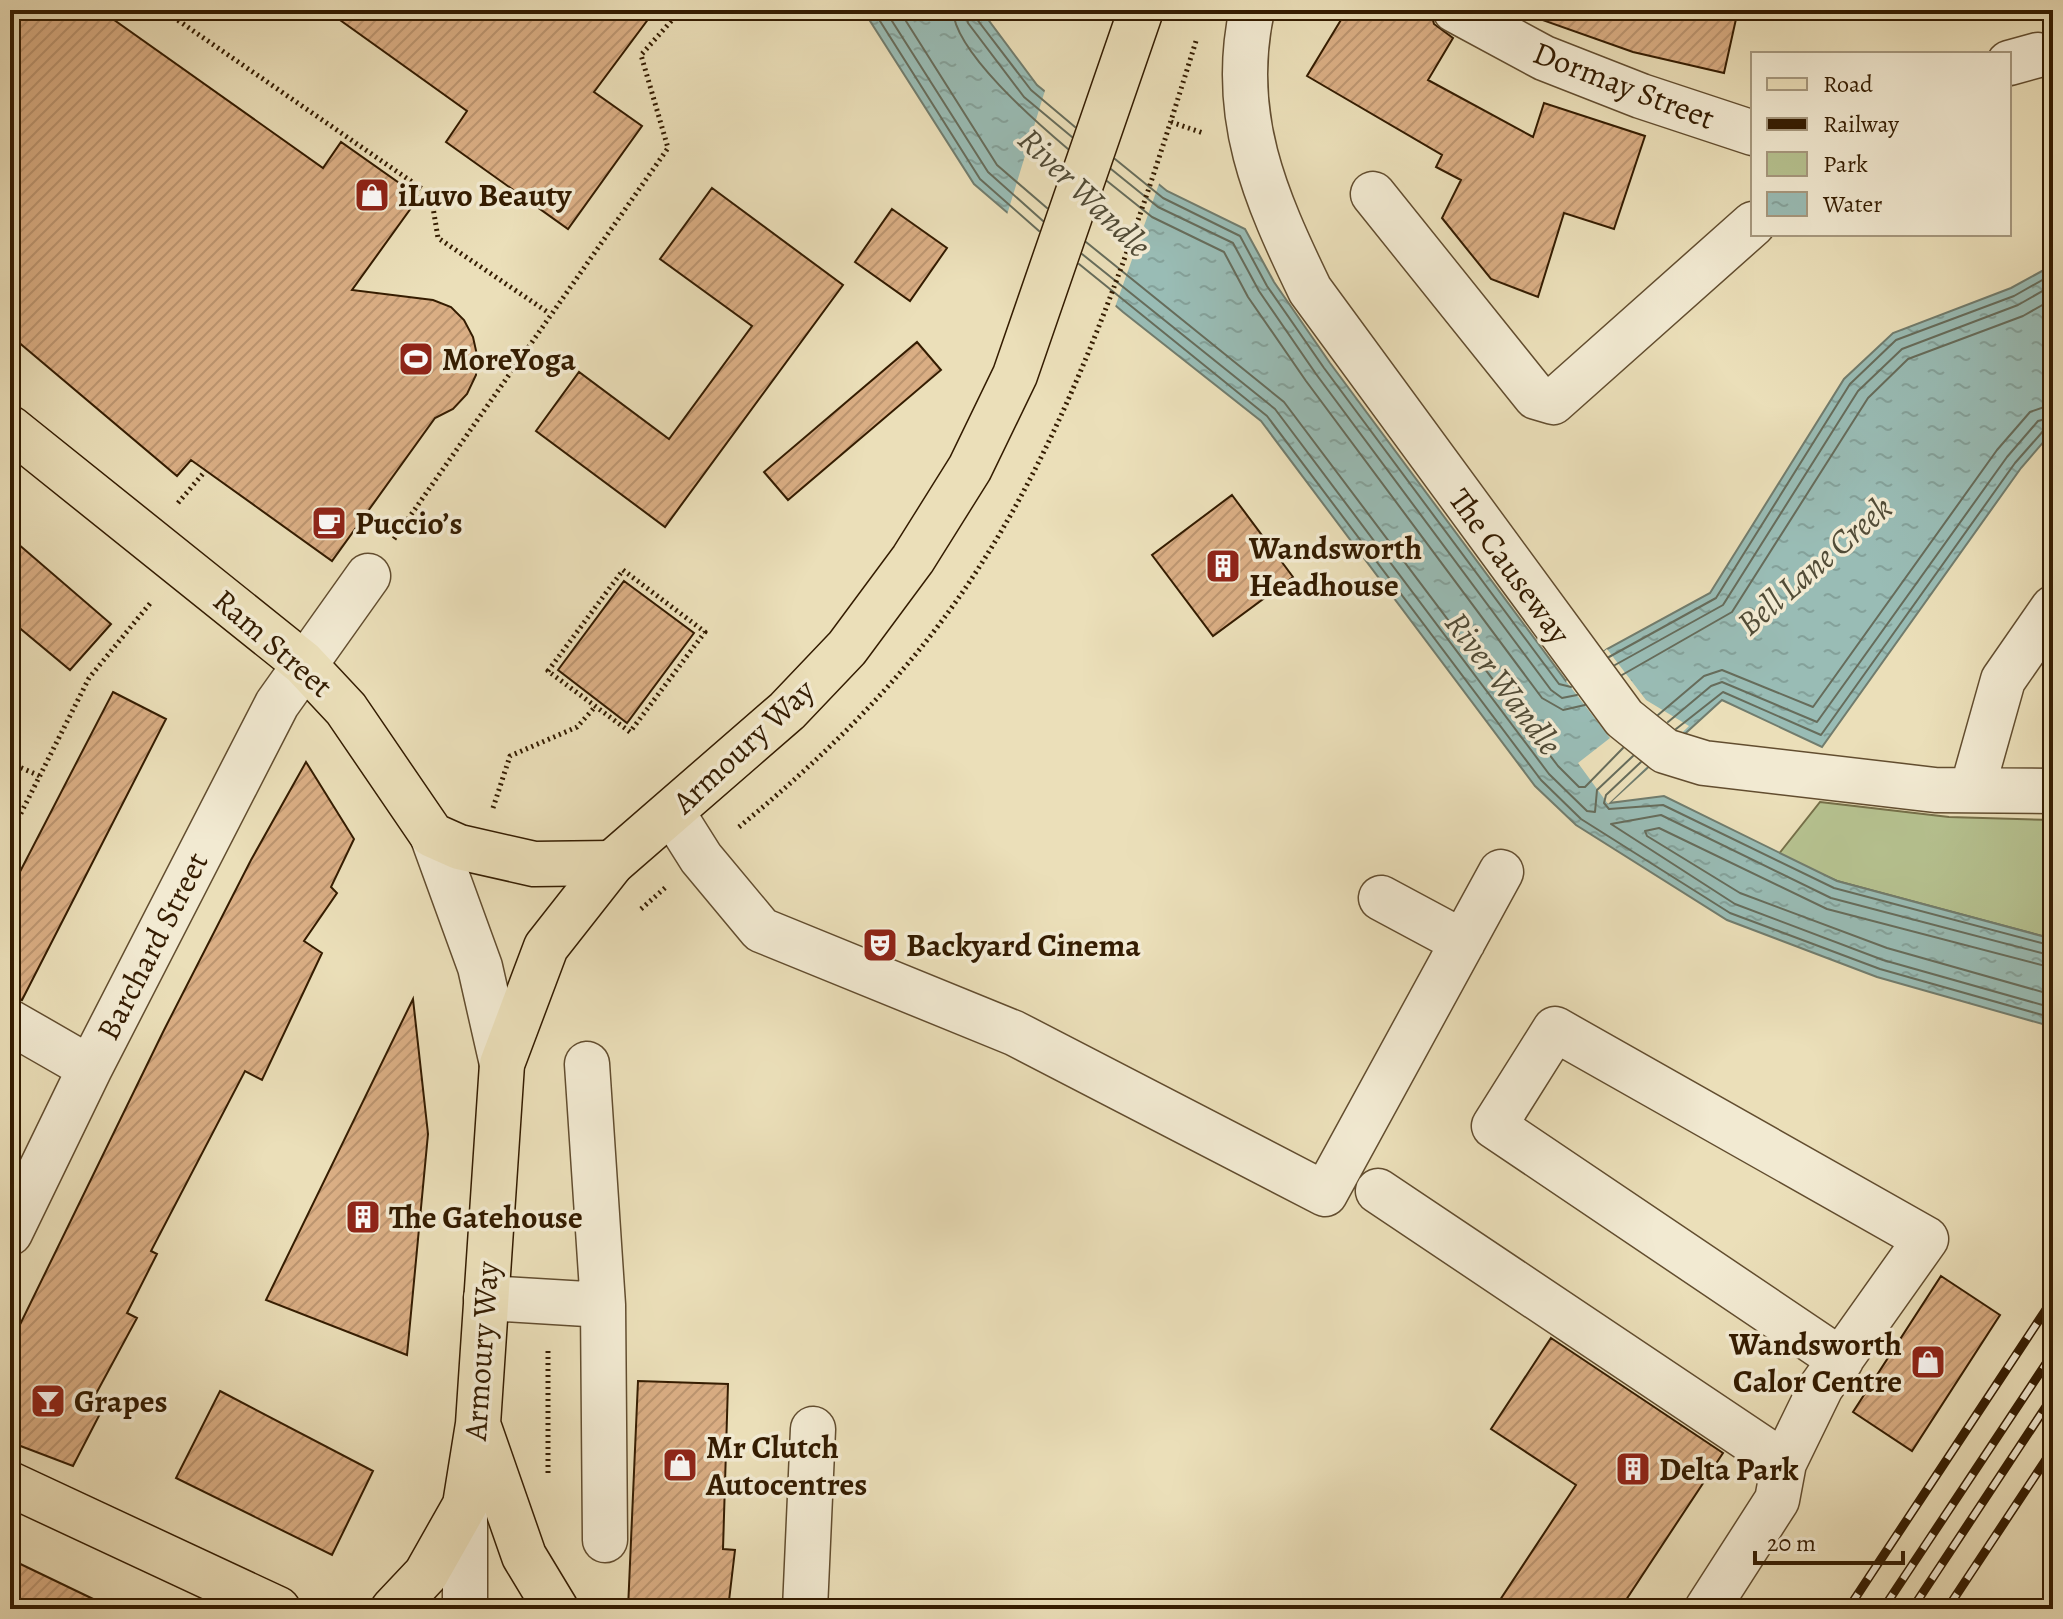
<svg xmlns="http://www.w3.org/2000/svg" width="2063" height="1619" viewBox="0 0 2063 1619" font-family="Alegreya,serif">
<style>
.green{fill:#b6c290;stroke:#756f48;stroke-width:2}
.water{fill:url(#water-ripples);stroke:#717c6d;stroke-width:2}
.pier{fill:#ebdfb9}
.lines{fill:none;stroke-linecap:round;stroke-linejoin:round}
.shore{stroke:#666c5b;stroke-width:2}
.building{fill:url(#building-hatch);stroke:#341c01;stroke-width:2}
.minor-casing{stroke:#624d2f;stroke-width:47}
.major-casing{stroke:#341c01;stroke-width:47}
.highway-casing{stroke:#341c01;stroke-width:47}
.path{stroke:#341c01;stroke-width:5;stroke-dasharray:2 4;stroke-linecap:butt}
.minor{stroke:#f2ead2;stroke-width:44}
.major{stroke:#ebdfb9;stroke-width:44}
.highway{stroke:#ebdfb9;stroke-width:44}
.rail-casing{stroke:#341c01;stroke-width:9}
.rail{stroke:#f2ead2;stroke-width:6;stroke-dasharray:18;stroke-linecap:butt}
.labels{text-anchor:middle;stroke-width:7;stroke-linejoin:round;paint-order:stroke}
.street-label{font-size:32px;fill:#341c01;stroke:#f2ead2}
.poi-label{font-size:32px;font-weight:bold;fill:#341c01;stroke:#f2ead2;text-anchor:start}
.water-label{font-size:34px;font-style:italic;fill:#524c37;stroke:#f2ead2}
</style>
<defs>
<pattern id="water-ripples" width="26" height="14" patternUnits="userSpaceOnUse" patternTransform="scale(2)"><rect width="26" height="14" fill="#99bcb5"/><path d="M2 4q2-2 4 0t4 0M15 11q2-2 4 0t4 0" fill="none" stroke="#84a19a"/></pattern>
<pattern id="building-hatch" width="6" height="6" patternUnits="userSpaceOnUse" patternTransform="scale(2)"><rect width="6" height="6" fill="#daae84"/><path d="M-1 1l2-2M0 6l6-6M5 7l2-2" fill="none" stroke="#bc9570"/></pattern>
</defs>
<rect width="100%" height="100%" fill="#ebdfb9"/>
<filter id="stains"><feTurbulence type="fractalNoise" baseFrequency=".0025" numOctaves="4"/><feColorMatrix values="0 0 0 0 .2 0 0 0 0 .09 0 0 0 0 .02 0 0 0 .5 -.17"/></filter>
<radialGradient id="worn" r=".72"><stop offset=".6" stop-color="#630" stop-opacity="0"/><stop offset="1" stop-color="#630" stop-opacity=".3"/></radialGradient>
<path class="green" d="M 1820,802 L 1949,817 L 2053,820 L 2053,939 L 1837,881 L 1778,855 Z"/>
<path class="water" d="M 863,10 L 981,10 L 1037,85 L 1167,191 L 1245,229 L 1274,282 L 1330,363 L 1566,681 L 1607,649 L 1710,593 L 1844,379 L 1893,333 L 2011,288 L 2053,265 L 2053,431 L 2021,468 L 1822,747 L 1722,700 L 1609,803 L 1664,796 L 1837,881 L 2053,939 L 2053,1027 L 1877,977 L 1727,920 L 1576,825 L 1535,786 L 1261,421 L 1123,312 L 974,184 Z"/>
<path class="pier" d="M 1046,87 L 1160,181 L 1114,310 L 1006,218 Z
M 1607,649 L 1646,700 L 1689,726 L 1608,804 L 1578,763 L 1610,738 L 1566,681 Z"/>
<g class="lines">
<path class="shore" d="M 873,10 L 980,179 L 1039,231
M 885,10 L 988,172 L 1043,221
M 899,10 L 997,165 L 1047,208
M 953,10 C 954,51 1037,123 1068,149
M 965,10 L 968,23 L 1024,97 L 1072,137
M 975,10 L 976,18 L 1031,90 L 1075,127
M 1115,159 L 1163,198 L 1240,236 L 1267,286 L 1324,368 L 1559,684 L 1571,687
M 1111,169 L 1158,207 L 1233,243 L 1259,291 L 1316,374 L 1551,690 L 1562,698 L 1577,695
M 1107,181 L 1152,217 L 1224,252 L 1248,297 L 1306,381 L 1542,698 L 1563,710 L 1585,705
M 1086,242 L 1284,402 L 1558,766 L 1579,787 L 1585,787 L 1623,748
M 1082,254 L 1275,409 L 1549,774 L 1587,811 L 1595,812 L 1597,790 L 1633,756
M 1079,264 L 1267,416 L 1541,780 L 1581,819 L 1730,913 L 1880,969 L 2053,1018
M 1609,657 L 1716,598 L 1850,384 L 1896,340 L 2014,296 L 2053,274
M 1615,665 L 1723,605 L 1858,391 L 1902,349 L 2018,305 L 2053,285
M 1622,675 L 1732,612 L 1868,398 L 1908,359 L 2023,316 L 2053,299
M 1658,715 L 1704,676 L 1722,670 L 1813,707 L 1997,450 L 2030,412 L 2053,404
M 1668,722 L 1711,686 L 1722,682 L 1817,722 L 2007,457 L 2038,421 L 2053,417
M 1676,729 L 1723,692 L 1821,735 L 2015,463 L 2044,430 L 2053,427
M 1641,762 L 1606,795 L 1604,803 L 1609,809 L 1663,805 L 1834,888 L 2053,946
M 2053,956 L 1831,898 L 1661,815 L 1611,824 L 1735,904 L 1883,960 L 2053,1008
M 2053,968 L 1827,909 L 1659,828 L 1645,831 L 1647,836 L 1740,893 L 1887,948 L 2053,995"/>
</g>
<path class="building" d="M 10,10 L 100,10 L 323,168 L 341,142 L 419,197 L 352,290 L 433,300 L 451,307 L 464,320 L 473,337 L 477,355 L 476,375 L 467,394 L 453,409 L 435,418 L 332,561 L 191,460 L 177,476 L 10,335 Z
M 326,10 L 655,10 L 594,92 L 642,126 L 568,229 L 446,142 L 467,111 Z
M 1347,10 L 1430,10 L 1434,24 L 1453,38 L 1428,80 L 1533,137 L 1544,103 L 1645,136 L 1614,229 L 1564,213 L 1538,297 L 1491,279 L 1442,218 L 1461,180 L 1436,167 L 1442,155 L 1307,76 Z
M 1533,10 L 1738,10 L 1724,73 L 1633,52 L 1531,16 Z
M 712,188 L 843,285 L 665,527 L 536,431 L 579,372 L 669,439 L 752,326 L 660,259 Z
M 892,209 L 947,248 L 910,301 L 855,262 Z
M 917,342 L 941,370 L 788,500 L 764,472 Z
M 1232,495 L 1293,577 L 1213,636 L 1152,555 Z
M 10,537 L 111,624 L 70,670 L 10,620 Z
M 624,581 L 694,633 L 627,723 L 558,670 Z
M 113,692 L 166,719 L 22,1000 L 10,997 L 10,891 Z
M 306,762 L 354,839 L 331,887 L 337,893 L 304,941 L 322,953 L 262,1080 L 245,1071 L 151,1251 L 157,1254 L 127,1313 L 137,1318 L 91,1403 L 103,1408 L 73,1466 L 10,1442 L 10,1345 L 164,1030 L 251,860 Z
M 413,999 L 428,1134 L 407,1355 L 266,1300 Z
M 1941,1276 L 2000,1315 L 1912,1451 L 1853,1412 Z
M 1551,1338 L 1723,1453 L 1620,1609 L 1494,1609 L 1576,1485 L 1491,1429 Z
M 638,1381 L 728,1384 L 723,1549 L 735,1550 L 728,1609 L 628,1609 Z
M 220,1391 L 373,1471 L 332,1555 L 176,1478 Z
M 10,1559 L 114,1609 L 10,1609 Z"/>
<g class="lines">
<defs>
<path id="minor" d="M 1252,10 C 1229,115 1265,197 1310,290 L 1624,718 L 1665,751 L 1704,763 L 1935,790 L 2053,791
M 1455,10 L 1544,58 L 1641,96 L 1753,133
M 2009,63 L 2038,55
M 1373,194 L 1536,397 L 1553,402 L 1753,224
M 1972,790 L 2003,680 L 2053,608
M 672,812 L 701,858 L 761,930 L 1014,1033 L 1325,1194 L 1501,872
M 432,835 L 480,967 L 502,1064
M 1381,898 L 1463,942
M 10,1022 L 90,1068
M 587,1064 L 603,1305
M 1378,1191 L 1784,1463
M 10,1233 L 90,1068 L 277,704 L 368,576
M 486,1298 L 603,1305 L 605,1540
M 465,1505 L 465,1609
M 805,1609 L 813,1429
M 1707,1609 L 1777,1500 L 1784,1463 L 1821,1387 L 1926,1239 L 1555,1029 L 1494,1126 L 1841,1360"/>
<path id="major" d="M 10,428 L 303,663 L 346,709 L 432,835 L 459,847 L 534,864 L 612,863"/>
<path id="highway" d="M 479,1427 L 524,1556 L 556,1609
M 10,1484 L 278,1609
M 393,1609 L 426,1574 L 465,1505 L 478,1424 L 502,1064 L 546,947 L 612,863 L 787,711 L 847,648 L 913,559 L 970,468 L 1015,375 L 1141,10"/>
</defs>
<use href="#minor" class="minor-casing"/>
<use href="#major" class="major-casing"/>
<use href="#highway" class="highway-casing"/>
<path class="path" d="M 163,10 L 431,195 L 438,238 L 549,313
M 1171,122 L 1203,133
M 178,503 L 206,470
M 394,539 L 668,148 L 641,55 L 681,10
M 623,570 L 705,632 L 630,732 L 548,671 Z
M 10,763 L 40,776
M 493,808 L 510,756 L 577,727 L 595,707
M 739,827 C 812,767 881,701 938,626 C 1064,461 1135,237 1196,41
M 10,835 L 89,678 L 152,601
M 641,909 L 666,887
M 548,1473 L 548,1347"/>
<use href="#minor" class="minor"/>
<use href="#major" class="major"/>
<use href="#highway" class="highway"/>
<defs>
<path id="rail" d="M 1848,1609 L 2053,1299
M 1883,1609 L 2053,1353
M 1912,1609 L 2053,1396
M 1947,1609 L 2053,1449"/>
</defs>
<use href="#rail" class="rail-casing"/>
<use href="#rail" class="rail"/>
</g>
<defs>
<symbol id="shop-square" viewBox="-11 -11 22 22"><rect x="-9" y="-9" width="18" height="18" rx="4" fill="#8f2418" stroke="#f2ead2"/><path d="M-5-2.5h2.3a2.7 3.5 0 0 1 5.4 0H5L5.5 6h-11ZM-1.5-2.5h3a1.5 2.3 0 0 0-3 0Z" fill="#fff"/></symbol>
<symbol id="stadium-square" viewBox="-11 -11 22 22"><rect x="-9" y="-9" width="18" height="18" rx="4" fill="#8f2418" stroke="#f2ead2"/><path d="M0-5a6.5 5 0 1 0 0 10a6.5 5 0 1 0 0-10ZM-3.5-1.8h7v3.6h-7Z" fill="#fff"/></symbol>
<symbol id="cafe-square" viewBox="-11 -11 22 22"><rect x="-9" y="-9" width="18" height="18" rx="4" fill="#8f2418" stroke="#f2ead2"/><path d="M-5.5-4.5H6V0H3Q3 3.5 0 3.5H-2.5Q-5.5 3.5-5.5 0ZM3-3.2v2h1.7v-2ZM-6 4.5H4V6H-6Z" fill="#fff"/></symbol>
<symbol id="building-square" viewBox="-11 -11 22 22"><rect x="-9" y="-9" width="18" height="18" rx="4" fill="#8f2418" stroke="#f2ead2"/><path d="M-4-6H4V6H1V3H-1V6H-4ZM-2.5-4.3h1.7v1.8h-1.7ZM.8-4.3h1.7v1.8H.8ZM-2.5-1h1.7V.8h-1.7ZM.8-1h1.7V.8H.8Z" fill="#fff"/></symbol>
<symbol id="theatre-square" viewBox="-11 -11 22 22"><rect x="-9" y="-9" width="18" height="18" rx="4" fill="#8f2418" stroke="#f2ead2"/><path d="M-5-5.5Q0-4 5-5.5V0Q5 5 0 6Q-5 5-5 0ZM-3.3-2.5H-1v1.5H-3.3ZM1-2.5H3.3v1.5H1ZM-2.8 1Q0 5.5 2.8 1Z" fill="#fff"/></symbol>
<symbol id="bar-square" viewBox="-11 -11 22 22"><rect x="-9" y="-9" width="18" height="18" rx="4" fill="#8f2418" stroke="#f2ead2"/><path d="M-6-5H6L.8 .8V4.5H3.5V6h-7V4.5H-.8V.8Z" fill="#fff"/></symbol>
</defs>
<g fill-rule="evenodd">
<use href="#shop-square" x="352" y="175" width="40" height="40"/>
<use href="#stadium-square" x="396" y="339" width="40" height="40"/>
<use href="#cafe-square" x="309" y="503" width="40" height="40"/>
<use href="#building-square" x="1203" y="546" width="40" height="40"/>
<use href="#theatre-square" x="860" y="925" width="40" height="40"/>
<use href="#building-square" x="343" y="1197" width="40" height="40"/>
<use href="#shop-square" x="1908" y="1342" width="40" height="40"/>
<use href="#bar-square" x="28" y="1381" width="40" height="40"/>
<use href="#shop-square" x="660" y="1445" width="40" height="40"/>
<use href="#building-square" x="1613" y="1449" width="40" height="40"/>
</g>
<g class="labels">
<g class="street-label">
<text transform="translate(1624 85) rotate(21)" y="11">Dormay Street</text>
<text transform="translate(1510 566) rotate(54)" y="11">The Causeway</text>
<text transform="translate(273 643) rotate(41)" y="11">Ram Street</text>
<text transform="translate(743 746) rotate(-43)" y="11">Armoury Way</text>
<text transform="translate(152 946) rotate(-63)" y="11">Barchard Street</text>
<text transform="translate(481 1351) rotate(-86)" y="11">Armoury Way</text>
</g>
<g class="poi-label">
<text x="398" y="206">iLuvo Beauty</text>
<text x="442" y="370">MoreYoga</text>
<text x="355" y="534">Puccio’s</text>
<text x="1249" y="559">Wandsworth<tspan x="1249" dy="37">Headhouse</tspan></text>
<text x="906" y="956">Backyard Cinema</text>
<text x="389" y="1228">The Gatehouse</text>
<text x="1902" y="1355" text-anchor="end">Wandsworth<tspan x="1902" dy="37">Calor Centre</tspan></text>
<text x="74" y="1412">Grapes</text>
<text x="706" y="1458">Mr Clutch<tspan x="706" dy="37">Autocentres</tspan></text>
<text x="1659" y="1480">Delta Park</text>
</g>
<g class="water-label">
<text transform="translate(1085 192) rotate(44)" y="12">River Wandle</text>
<text transform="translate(1814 565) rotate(-41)" y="12">Bell Lane Creek</text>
<text transform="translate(1504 683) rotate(53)" y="12">River Wandle</text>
</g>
</g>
<rect width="2063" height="1619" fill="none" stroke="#ebdfb9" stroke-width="40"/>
<rect x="12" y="12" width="2039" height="1595" fill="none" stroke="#341c01" stroke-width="4"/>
<rect x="20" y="20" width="2023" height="1579" fill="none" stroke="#341c01" stroke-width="2"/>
<rect x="1751" y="52" width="260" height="184" fill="#f2ead2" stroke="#a6987e" stroke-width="2"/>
<rect x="1767" y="78" width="40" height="12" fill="#ebdfb9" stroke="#a6987e" stroke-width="2"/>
<text x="1823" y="92" font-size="24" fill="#341c01">Road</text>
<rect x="1767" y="118" width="40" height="12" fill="#341c01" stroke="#a6987e" stroke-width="2"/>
<text x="1823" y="132" font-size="24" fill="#341c01">Railway</text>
<rect x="1767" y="152" width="40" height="24" fill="#b6c290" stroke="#a6987e" stroke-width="2"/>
<text x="1823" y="172" font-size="24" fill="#341c01">Park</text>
<rect x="1767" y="192" width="40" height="24" fill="url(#water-ripples)" stroke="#a6987e" stroke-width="2"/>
<text x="1823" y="212" font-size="24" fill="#341c01">Water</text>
<path d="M1755 1551v12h148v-12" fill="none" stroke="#341c01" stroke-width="4"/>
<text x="1767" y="1551" font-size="24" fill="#341c01" stroke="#f2ead2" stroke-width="6" paint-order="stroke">20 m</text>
<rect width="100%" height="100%" filter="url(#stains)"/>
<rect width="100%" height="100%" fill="url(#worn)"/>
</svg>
